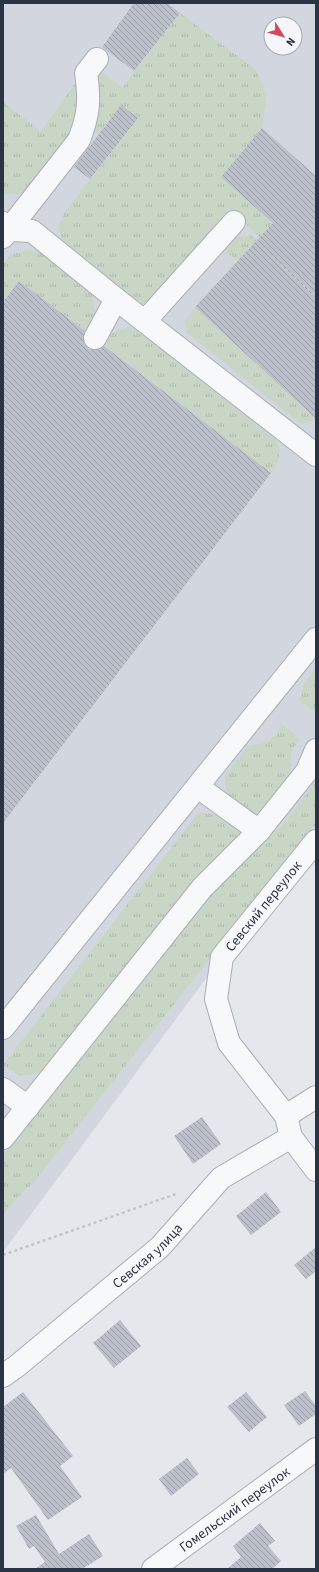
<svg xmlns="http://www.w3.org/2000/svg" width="319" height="1572" viewBox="0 0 319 1572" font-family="'Source Sans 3',sans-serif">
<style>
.built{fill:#d2d6de;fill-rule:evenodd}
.grass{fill:url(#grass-tufts)}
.building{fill:url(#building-back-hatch)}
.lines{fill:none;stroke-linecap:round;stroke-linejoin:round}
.minor-casing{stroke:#a9aeb7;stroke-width:24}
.path{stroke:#c2c5cb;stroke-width:2.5;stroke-dasharray:3 3;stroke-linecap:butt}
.minor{stroke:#f7f8fa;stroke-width:22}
.labels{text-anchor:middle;stroke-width:3;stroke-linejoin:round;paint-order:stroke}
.street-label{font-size:14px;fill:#2b3445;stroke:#f4f6f9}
</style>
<defs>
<pattern id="grass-tufts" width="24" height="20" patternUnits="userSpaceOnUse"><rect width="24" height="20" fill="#c9d6c5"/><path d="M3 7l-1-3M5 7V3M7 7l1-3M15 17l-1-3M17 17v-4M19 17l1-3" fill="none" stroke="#adb8ab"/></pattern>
<pattern id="building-back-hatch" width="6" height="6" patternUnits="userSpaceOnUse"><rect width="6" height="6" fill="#bbc0ca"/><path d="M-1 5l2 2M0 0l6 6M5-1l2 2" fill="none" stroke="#989da6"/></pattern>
</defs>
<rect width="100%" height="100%" fill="#e4e7ec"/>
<path class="built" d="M 3,3 L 316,3 L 316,835 L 205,980 L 3,1252 ZM 271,24 L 295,24 L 295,48 L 271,48 Z"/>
<path class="grass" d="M 180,13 L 255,69 L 267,94 L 262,128 L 222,177 L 316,262 L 316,289 L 229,209 L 150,300 L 141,305 L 63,245 L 58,228 L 64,213 L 138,118 L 121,105 L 98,134 L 89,127 L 93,79 L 100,70 L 122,88 Z
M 80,77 L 82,120 L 24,193 L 5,195 L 3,194 L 3,102 L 41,131 Z
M 252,235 L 266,248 L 238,261 L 225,251 L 224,246 L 231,238 Z
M 27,250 L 43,251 L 92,292 L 95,311 L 92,325 L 87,332 L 19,281 L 3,302 L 3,264 L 10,255 Z
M 195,307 L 311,414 L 316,420 L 301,424 L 187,333 L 185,320 Z
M 127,327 L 143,330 L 273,433 C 282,451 283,455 271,473 L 104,345 L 112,333 Z
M 316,668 L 316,713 L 300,701 L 304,683 Z
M 283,725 L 300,739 L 291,751 L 290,777 L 266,811 L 250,812 L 226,794 L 225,776 L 248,746 L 270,741 Z
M 316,780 L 316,824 L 34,1182 L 17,1198 L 3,1215 L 3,1155 L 207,898 L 288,819 Z
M 199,812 L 219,815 L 238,826 L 241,835 L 43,1072 L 21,1076 L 3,1065 Z"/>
<path class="building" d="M 134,3 L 167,3 L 180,13 L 134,71 L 102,47 Z
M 121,105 L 138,118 L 90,179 L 74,167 Z
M 262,128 L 316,176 L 316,419 L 195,307 L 273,223 L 221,177 Z
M 19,281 L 85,331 L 83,339 L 84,344 L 89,349 L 96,350 L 101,349 L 104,346 L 271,473 L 3,823 L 3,302 Z
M 202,1117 L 221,1144 L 193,1164 L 174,1136 Z
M 266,1192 L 281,1212 L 251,1235 L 236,1216 Z
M 316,1247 L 316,1271 L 306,1279 L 294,1265 Z
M 120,1320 L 141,1346 L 114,1368 L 93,1343 Z
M 305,1391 L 316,1406 L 316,1414 L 299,1426 L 284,1405 Z
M 23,1392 L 73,1456 L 60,1466 L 82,1497 L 48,1520 L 11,1468 L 3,1474 L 3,1407 Z
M 246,1392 L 267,1417 L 249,1432 L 227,1407 Z
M 187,1458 L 199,1474 L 171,1496 L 159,1479 Z
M 36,1515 L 59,1554 L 89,1534 L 103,1556 L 82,1569 L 35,1569 L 45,1562 L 34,1546 L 29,1549 L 16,1526 Z
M 260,1523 L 275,1541 L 268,1546 L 281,1561 L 272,1569 L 227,1569 L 241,1557 L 233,1546 Z"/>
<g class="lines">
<defs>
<g id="minor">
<path d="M 3,223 L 9,230 L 32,231 L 116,299 L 316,455"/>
<path d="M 3,237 L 79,140 C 89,114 90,100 86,73 L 97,59"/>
<path d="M 145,321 L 234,222"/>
<path d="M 95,338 L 116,299"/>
<path d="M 198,787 L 259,831"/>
<path d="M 316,841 L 222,957 L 216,999 L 229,1043 L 286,1116 L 291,1137 L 316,1170"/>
<path d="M 3,1028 L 316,639"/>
<path d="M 3,1089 L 28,1107"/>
<path d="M 286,1116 L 316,1097"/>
<path d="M 3,1138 L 202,888 L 259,831 L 307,771 L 316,750"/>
<path id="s1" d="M 3,1376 L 17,1366 L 160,1247 L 221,1178 L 291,1137"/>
<path id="s2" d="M 153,1569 L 316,1449"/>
</g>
</defs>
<use href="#minor" class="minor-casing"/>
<path class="path" d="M 250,236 L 316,297
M 3,1255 L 176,1194"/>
<use href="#minor" class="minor"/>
</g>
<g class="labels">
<g class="street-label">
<text transform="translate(263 906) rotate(-51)" y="5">Севский переулок</text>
<text dy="5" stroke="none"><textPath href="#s1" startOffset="188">Севская улица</textPath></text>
<text dy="5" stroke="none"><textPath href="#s2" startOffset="101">Гомельский переулок</textPath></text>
</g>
</g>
<rect width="319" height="1572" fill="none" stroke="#2b3445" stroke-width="8"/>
<g transform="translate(283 36) rotate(127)"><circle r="19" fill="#f4f6f9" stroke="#a4a8b1"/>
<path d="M0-3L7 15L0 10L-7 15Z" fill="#d1495b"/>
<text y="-6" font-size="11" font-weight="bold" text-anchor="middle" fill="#2b3445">N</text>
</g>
</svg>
